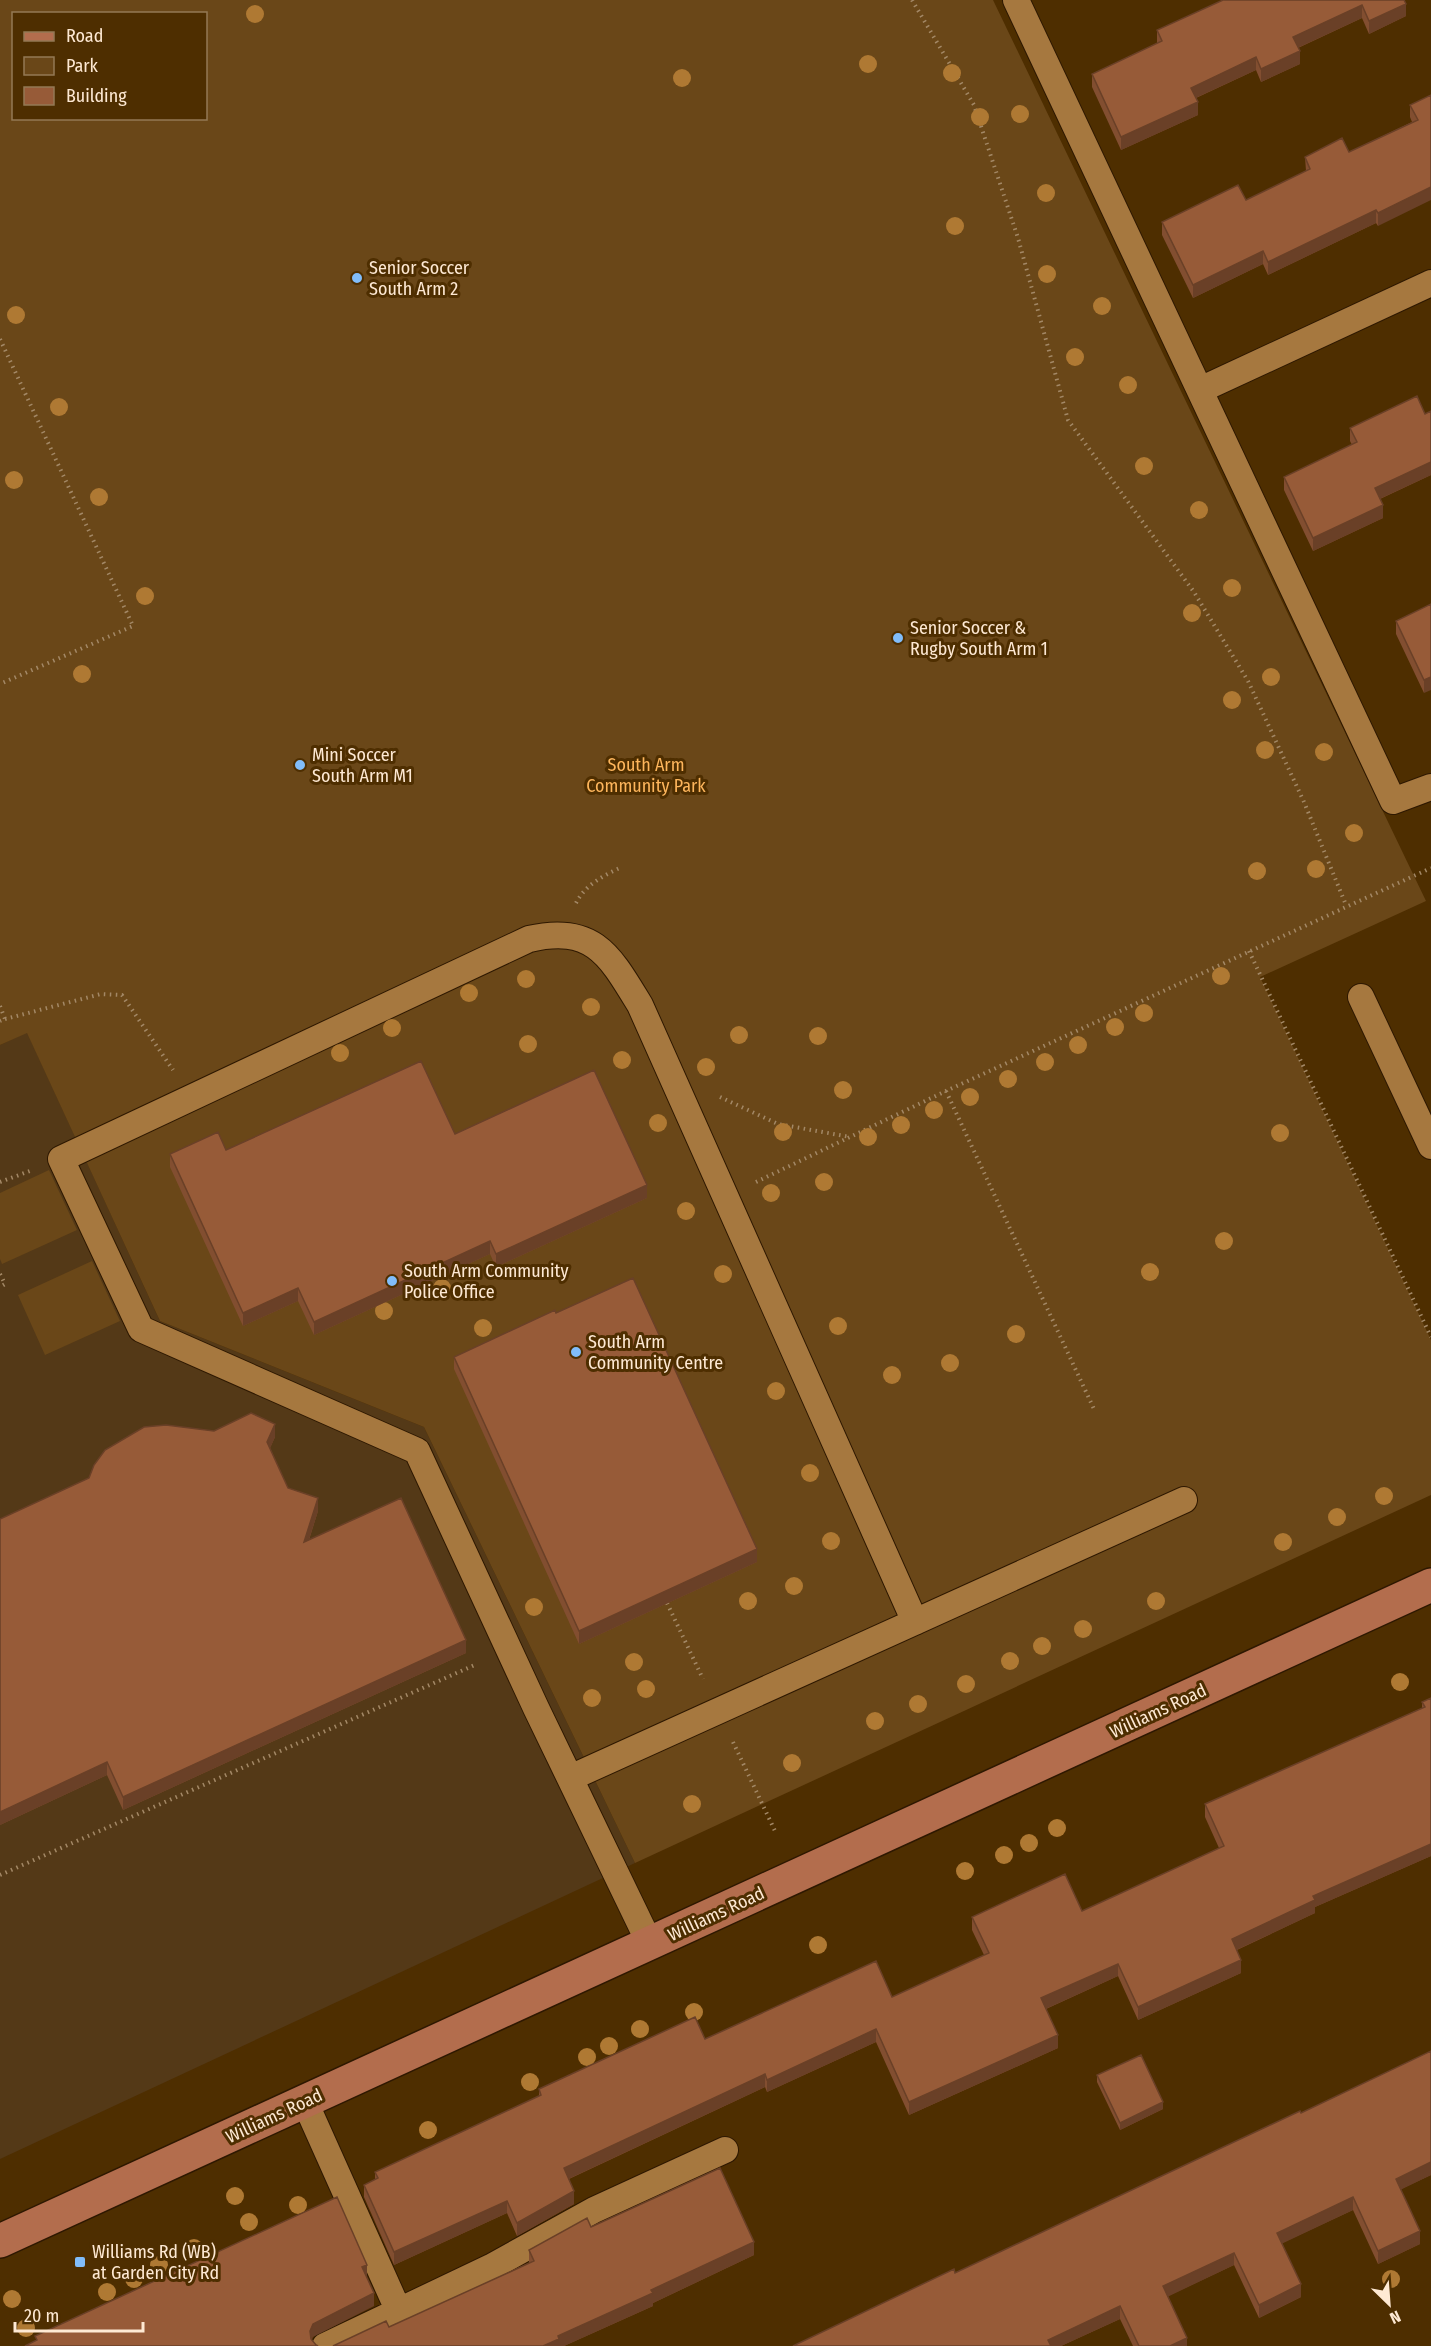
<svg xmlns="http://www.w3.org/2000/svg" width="1431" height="2346" viewBox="0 0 1431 2346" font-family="'Fira Sans Condensed',sans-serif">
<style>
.built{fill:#543917}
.green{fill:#6a4718;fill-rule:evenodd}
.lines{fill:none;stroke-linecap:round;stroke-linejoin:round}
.lane-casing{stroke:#2e1800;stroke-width:28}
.secondary-casing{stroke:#2e1800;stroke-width:36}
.path{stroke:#a38866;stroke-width:4;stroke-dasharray:1.5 4.5;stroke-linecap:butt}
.lane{stroke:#a6783f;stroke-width:26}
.secondary{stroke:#b36d4d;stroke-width:33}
.tree{fill:#af7933}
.wall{fill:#824e30}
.shaded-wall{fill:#6a4027}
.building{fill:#975b38;stroke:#6a4027;stroke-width:1.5}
.poi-dot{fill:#81bdfa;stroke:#4e2e00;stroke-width:2}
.labels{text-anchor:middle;stroke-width:6;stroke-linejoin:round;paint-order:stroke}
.poi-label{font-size:18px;fill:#fee9d3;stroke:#4e2e00;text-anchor:start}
.park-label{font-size:18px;fill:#feb65c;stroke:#4e2e00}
.street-label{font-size:18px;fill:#fee9d3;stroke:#4e2e00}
</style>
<rect width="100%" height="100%" fill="#4e2e00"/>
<path class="built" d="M 27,1032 L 160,1321 L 424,1427 L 635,1863 L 0,2159 L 0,1045 Z"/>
<path class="green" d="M 0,0 L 993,0 L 1426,901 L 1260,977 L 1431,1340 L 1431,1495 L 635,1863 L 424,1427 L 160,1321 L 27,1033 L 0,1045 ZM 14,14 L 206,14 L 206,118 L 14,118 Z
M 49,1170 L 77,1230 L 2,1264 L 0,1259 L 0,1193 Z
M 92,1261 L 120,1321 L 45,1355 L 18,1295 Z"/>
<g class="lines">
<defs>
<path id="lane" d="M 1016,0 L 1393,801 L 1431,787
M 1200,390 L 1431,283
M 1361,997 L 1431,1146
M 570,1778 L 1184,1500
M 650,1944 L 536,1708 L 417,1451 L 141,1329 L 61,1159 L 529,939 C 594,924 610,956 640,1005 L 915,1622
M 305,2102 L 399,2312
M 325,2346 L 491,2267 L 594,2210 L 725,2150"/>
<path id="secondary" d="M 0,2241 L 1431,1585"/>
</defs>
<use href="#lane" class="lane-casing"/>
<use href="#secondary" class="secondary-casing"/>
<path class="path" d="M 912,0 L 974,105 L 1018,238 L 1068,420 L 1194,592 L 1248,681 L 1304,802 L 1346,905
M 0,339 L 133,626 L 0,684
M 576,903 C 585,885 604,875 622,867
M 1249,951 L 1431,1337
M 0,1006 L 5,1019 L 0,1021
M 5,1019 L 101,994 L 122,995 L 173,1070
M 946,1091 L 1094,1409
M 720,1097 L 778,1124 L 850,1137
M 0,1182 L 30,1171
M 756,1182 L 946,1091 L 1431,868
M 0,1274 L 5,1284 L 0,1287
M 667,1603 L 703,1679
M 733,1742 L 775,1831
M 0,1875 L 477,1664"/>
<use href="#lane" class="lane"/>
<use href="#secondary" class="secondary"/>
</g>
<g class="tree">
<circle cx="255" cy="14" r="9"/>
<circle cx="868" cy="64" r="9"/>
<circle cx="952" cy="73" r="9"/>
<circle cx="682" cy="78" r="9"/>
<circle cx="1020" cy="114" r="9"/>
<circle cx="980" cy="117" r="9"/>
<circle cx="1046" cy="193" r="9"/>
<circle cx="955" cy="226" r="9"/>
<circle cx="1047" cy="274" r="9"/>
<circle cx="1102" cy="306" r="9"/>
<circle cx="16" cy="315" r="9"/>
<circle cx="1075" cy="357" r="9"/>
<circle cx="1128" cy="385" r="9"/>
<circle cx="59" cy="407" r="9"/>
<circle cx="1144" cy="466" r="9"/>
<circle cx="14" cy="480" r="9"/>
<circle cx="99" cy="497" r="9"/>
<circle cx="1199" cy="510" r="9"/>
<circle cx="1232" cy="588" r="9"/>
<circle cx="145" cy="596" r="9"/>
<circle cx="1192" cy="613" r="9"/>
<circle cx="82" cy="674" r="9"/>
<circle cx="1271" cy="677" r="9"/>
<circle cx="1232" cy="700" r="9"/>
<circle cx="1265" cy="750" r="9"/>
<circle cx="1324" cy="752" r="9"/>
<circle cx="1354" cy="833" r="9"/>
<circle cx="1316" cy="869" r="9"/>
<circle cx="1257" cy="871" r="9"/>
<circle cx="1221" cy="976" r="9"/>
<circle cx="526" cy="979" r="9"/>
<circle cx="469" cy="993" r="9"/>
<circle cx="591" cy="1007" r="9"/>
<circle cx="1144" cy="1013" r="9"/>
<circle cx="1115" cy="1027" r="9"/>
<circle cx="392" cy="1028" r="9"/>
<circle cx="739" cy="1035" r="9"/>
<circle cx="818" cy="1036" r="9"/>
<circle cx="528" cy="1044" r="9"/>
<circle cx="1078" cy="1045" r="9"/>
<circle cx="340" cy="1053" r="9"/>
<circle cx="622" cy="1060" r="9"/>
<circle cx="1045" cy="1062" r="9"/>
<circle cx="706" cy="1067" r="9"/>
<circle cx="1008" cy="1079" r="9"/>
<circle cx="843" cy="1090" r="9"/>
<circle cx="970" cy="1097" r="9"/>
<circle cx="934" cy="1110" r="9"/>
<circle cx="658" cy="1123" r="9"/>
<circle cx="901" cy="1125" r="9"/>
<circle cx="783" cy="1132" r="9"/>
<circle cx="1280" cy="1133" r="9"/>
<circle cx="868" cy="1137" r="9"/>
<circle cx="824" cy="1182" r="9"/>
<circle cx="771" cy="1193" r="9"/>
<circle cx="686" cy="1211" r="9"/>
<circle cx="1224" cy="1241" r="9"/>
<circle cx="1150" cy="1272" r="9"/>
<circle cx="723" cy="1274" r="9"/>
<circle cx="442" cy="1288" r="9"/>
<circle cx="384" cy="1311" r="9"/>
<circle cx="838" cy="1326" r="9"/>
<circle cx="483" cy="1328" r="9"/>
<circle cx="1016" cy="1334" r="9"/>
<circle cx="950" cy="1363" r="9"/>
<circle cx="892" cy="1375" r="9"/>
<circle cx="776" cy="1391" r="9"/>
<circle cx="810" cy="1473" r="9"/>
<circle cx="1384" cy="1496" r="9"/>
<circle cx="1337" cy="1517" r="9"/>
<circle cx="831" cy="1541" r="9"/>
<circle cx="1283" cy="1542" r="9"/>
<circle cx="794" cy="1586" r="9"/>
<circle cx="748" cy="1601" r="9"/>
<circle cx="1156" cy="1601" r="9"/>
<circle cx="534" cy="1607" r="9"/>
<circle cx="1083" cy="1629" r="9"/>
<circle cx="1042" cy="1646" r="9"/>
<circle cx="1010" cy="1661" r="9"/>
<circle cx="634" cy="1662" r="9"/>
<circle cx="1400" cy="1682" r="9"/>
<circle cx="966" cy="1684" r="9"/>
<circle cx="646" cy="1689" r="9"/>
<circle cx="592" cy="1698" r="9"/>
<circle cx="918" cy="1704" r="9"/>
<circle cx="875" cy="1721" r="9"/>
<circle cx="792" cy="1763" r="9"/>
<circle cx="692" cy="1804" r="9"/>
<circle cx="1057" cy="1828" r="9"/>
<circle cx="1029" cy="1843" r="9"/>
<circle cx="1004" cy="1855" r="9"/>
<circle cx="965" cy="1871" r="9"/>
<circle cx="818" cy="1945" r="9"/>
<circle cx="694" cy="2012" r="9"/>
<circle cx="640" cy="2029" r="9"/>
<circle cx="609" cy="2046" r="9"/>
<circle cx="587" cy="2057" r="9"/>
<circle cx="530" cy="2082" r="9"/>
<circle cx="428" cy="2130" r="9"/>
<circle cx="235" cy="2196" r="9"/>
<circle cx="298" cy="2205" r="9"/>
<circle cx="249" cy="2222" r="9"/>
<circle cx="194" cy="2248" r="9"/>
<circle cx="159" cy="2265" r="9"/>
<circle cx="134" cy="2279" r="9"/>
<circle cx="1391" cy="2279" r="9"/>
<circle cx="107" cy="2292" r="9"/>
<circle cx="12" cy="2299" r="9"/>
<circle cx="26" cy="2328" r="9"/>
</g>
<path class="wall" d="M 1404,0 L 1406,16 L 1369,34 L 1362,18 L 1298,48 L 1300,64 L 1261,82 L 1256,70 L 1196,98 L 1198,115 L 1121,150 L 1092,87 L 1092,74 L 1157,43 L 1157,30 Z
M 1431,95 L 1378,226 L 1376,223 L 1268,275 L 1263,264 L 1193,298 L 1162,235 L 1162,222 L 1246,200 L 1306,171 L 1305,157 L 1349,152 L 1412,122 L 1410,117 L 1410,105 Z
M 1350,428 L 1431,475 L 1380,499 L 1383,518 L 1313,551 L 1284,490 L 1284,477 L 1352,445 L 1350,441 Z
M 1431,604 L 1424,693 L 1396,634 L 1396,621 Z
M 455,1134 L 647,1198 L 496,1267 L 490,1254 L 314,1335 L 298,1301 L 243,1326 L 170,1167 L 170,1154 Z
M 556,1313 L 757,1562 L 579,1644 L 454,1369 L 454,1357 Z
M 214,1431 L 275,1437 L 270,1448 L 288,1488 L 318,1511 L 309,1540 L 466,1653 L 123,1810 L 107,1775 L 0,1825 Z
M 1431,1698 L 1431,1856 L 1315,1907 L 1315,1913 L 1237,1950 L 1241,1973 L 1138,2020 L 1118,1976 L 1046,2009 L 1058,2048 L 909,2115 L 876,2042 L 767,2092 L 765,2087 L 569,2179 L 574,2204 L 517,2236 L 507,2213 L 394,2265 L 364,2197 L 364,2185 L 375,2180 L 375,2172 L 539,2096 L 539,2089 L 705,2039 L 892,1997 L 984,1955 L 972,1930 L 972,1917 L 1082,1911 L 1219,1848 L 1205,1817 L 1205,1804 L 1422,1708 L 1422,1702 Z
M 1097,2075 L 1163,2109 L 1120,2130 L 1097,2082 Z
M 1301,2113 L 1431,2175 L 1401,2189 L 1420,2244 L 1378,2264 L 1353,2210 L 1282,2243 L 1301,2297 L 1259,2318 L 1234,2265 L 1168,2296 L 1187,2346 L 1133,2346 L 1120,2319 L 1061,2346 L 793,2346 L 955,2273 Z
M 591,2227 L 754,2255 L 653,2303 L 653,2306 L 564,2346 L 333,2346 L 389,2327 L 529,2263 L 529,2250 Z"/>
<path class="shaded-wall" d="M 1406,4 L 1406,16 L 1369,34 L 1369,21 Z
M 1362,5 L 1362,18 L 1293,50 L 1293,37 Z
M 1300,51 L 1300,64 L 1261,82 L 1261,69 Z
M 1256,57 L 1256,70 L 1191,100 L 1191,88 Z
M 1198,102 L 1198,115 L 1121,150 L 1121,137 Z
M 1431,187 L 1431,200 L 1378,226 L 1378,213 Z
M 1376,210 L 1376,223 L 1268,275 L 1268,262 Z
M 1263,251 L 1263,264 L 1193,298 L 1193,285 Z
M 1431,462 L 1431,475 L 1375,501 L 1375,488 Z
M 1383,505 L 1383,518 L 1313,551 L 1313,538 Z
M 1431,677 L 1431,690 L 1424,693 L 1424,680 Z
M 647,1185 L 647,1198 L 496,1267 L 496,1254 Z
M 490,1241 L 490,1254 L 314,1335 L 314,1322 Z
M 298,1288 L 298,1301 L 243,1326 L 243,1313 Z
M 275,1424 L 275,1437 L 267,1455 L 267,1442 Z
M 318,1498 L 318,1511 L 304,1555 L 304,1542 Z
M 757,1549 L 757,1562 L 579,1644 L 579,1631 Z
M 466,1640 L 466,1653 L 123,1810 L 123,1797 Z
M 107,1762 L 107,1775 L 0,1825 L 0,1812 Z
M 1431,1844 L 1431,1856 L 1315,1907 L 1315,1913 L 1232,1952 L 1232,1939 L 1313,1896 Z
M 1241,1960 L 1241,1973 L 1138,2020 L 1138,2007 Z
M 1118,1964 L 1118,1976 L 1041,2011 L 1041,1998 Z
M 876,2029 L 876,2042 L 767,2092 L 767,2080 Z
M 1058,2035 L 1058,2048 L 909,2115 L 909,2102 Z
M 765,2074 L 765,2087 L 564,2181 L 564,2168 Z
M 1163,2102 L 1163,2109 L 1120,2130 L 1120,2123 Z
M 1431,2162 L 1431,2175 L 1396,2192 L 1396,2179 Z
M 574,2191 L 574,2204 L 517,2236 L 517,2223 Z
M 1353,2197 L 1353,2210 L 1277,2246 L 1277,2233 Z
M 507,2201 L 507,2213 L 394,2265 L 394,2252 Z
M 1420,2231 L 1420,2244 L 1378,2264 L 1378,2251 Z
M 754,2242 L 754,2255 L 653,2303 L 653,2306 L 564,2346 L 543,2346 L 558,2336 L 651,2290 Z
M 1234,2253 L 1234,2265 L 1163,2299 L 1163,2286 Z
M 367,2265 L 367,2278 L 362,2267 Z
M 1301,2284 L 1301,2297 L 1259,2318 L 1259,2305 Z
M 374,2293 L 374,2306 L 313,2337 L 310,2344 L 310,2331 L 313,2324 Z
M 1120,2306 L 1120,2319 L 1061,2346 L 1048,2346 L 1048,2340 Z
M 1187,2338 L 1187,2346 L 1170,2346 Z"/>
<path class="building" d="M 1223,0 L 1404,0 L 1406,4 L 1369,21 L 1362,5 L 1293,37 L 1300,51 L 1261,69 L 1256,57 L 1191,88 L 1198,102 L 1121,137 L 1092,74 L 1162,41 L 1157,30 Z
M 1431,95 L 1431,187 L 1378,213 L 1376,210 L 1268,262 L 1263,251 L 1193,285 L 1162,222 L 1238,185 L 1246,200 L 1310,169 L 1305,157 L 1342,138 L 1349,152 L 1418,120 L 1410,105 Z
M 1417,396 L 1425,414 L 1431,411 L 1431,462 L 1375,488 L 1383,505 L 1313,538 L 1284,477 L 1357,442 L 1350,428 Z
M 1431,604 L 1431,677 L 1424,680 L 1396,621 Z
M 421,1061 L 455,1134 L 594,1070 L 647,1185 L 496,1254 L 490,1241 L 314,1322 L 298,1288 L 243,1313 L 170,1154 L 218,1132 L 226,1150 Z
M 633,1278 L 757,1549 L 579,1631 L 454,1357 L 555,1310 L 556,1313 Z
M 251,1413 L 275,1424 L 267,1442 L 288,1488 L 318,1498 L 304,1542 L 401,1498 L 466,1640 L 123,1797 L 107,1762 L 0,1812 L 0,1519 L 89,1478 L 94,1465 L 105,1450 L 144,1427 L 166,1425 L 214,1431 Z
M 1431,1698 L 1431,1844 L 1313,1896 L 1315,1900 L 1232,1939 L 1241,1960 L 1138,2007 L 1118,1964 L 1041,1998 L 1058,2035 L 909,2102 L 876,2029 L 767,2080 L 765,2074 L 564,2168 L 574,2191 L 517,2223 L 507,2201 L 394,2252 L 364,2185 L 378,2178 L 375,2172 L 541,2095 L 539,2089 L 695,2017 L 705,2039 L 876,1961 L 892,1997 L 989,1953 L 972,1917 L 1065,1874 L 1082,1911 L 1224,1846 L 1205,1804 L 1425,1707 L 1422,1702 Z
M 1431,2051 L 1431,2162 L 1396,2179 L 1420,2231 L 1378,2251 L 1353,2197 L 1277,2233 L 1301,2284 L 1259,2305 L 1234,2253 L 1163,2286 L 1187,2338 L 1170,2346 L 1139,2346 L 1120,2306 L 1048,2340 L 1051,2346 L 793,2346 L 954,2269 L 955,2273 L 1300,2111 L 1301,2113 Z
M 1141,2055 L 1163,2102 L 1120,2123 L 1097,2075 Z
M 720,2168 L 754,2242 L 651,2290 L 653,2293 L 558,2336 L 559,2339 L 543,2346 L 333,2346 L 386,2321 L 389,2327 L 534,2261 L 529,2250 L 587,2218 L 591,2227 Z
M 337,2197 L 367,2265 L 362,2267 L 374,2293 L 313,2324 L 310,2331 L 311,2339 L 316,2345 L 318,2346 L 25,2346 L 37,2340 L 35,2336 Z"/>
<g class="poi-dot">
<circle cx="357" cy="278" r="6"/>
<circle cx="898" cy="638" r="6"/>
<circle cx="300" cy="765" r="6"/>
<circle cx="392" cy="1281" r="6"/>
<circle cx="576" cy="1352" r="6"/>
<rect x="74" y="2256" width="12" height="12" rx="3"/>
</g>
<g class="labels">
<g class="poi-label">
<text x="369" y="274">Senior Soccer<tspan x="369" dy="21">South Arm 2</tspan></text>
<text x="910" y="634">Senior Soccer &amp;<tspan x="910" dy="21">Rugby South Arm 1</tspan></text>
<text x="312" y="761">Mini Soccer<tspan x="312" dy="21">South Arm M1</tspan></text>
<text x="404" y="1277">South Arm Community<tspan x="404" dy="21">Police Office</tspan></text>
<text x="588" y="1348">South Arm<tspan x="588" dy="21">Community Centre</tspan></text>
<text x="92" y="2258">Williams Rd (WB)<tspan x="92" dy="21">at Garden City Rd</tspan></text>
</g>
<g class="park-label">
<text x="646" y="771">South Arm<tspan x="646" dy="21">Community Park</tspan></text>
</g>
<g class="street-label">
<text transform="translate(1158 1711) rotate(-25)" y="6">Williams Road</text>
<text transform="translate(716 1914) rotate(-25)" y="6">Williams Road</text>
<text transform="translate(274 2116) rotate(-25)" y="6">Williams Road</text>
</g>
</g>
<rect x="12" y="12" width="195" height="108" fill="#4e2e00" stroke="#947954" stroke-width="1.5"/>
<rect x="24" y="32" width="30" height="9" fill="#b36d4d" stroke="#947954" stroke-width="1.5"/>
<text x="66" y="42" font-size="18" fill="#fee9d3">Road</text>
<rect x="24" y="57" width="30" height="18" fill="#6a4718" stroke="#947954" stroke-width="1.5"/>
<text x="66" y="72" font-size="18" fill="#fee9d3">Park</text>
<rect x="24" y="87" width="30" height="18" fill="#975b38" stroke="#947954" stroke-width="1.5"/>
<text x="66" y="102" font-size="18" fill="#fee9d3">Building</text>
<g transform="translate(1389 2304) rotate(155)" stroke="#4e2e00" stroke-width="4.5" paint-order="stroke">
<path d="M0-4.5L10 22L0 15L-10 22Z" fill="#fee9d3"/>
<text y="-9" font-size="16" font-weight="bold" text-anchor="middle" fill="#fee9d3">N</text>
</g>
<path d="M15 2322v9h128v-9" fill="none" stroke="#fee9d3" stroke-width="3"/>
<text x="24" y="2322" font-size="18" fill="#fee9d3" stroke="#4e2e00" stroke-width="4.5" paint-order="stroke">20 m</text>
</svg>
